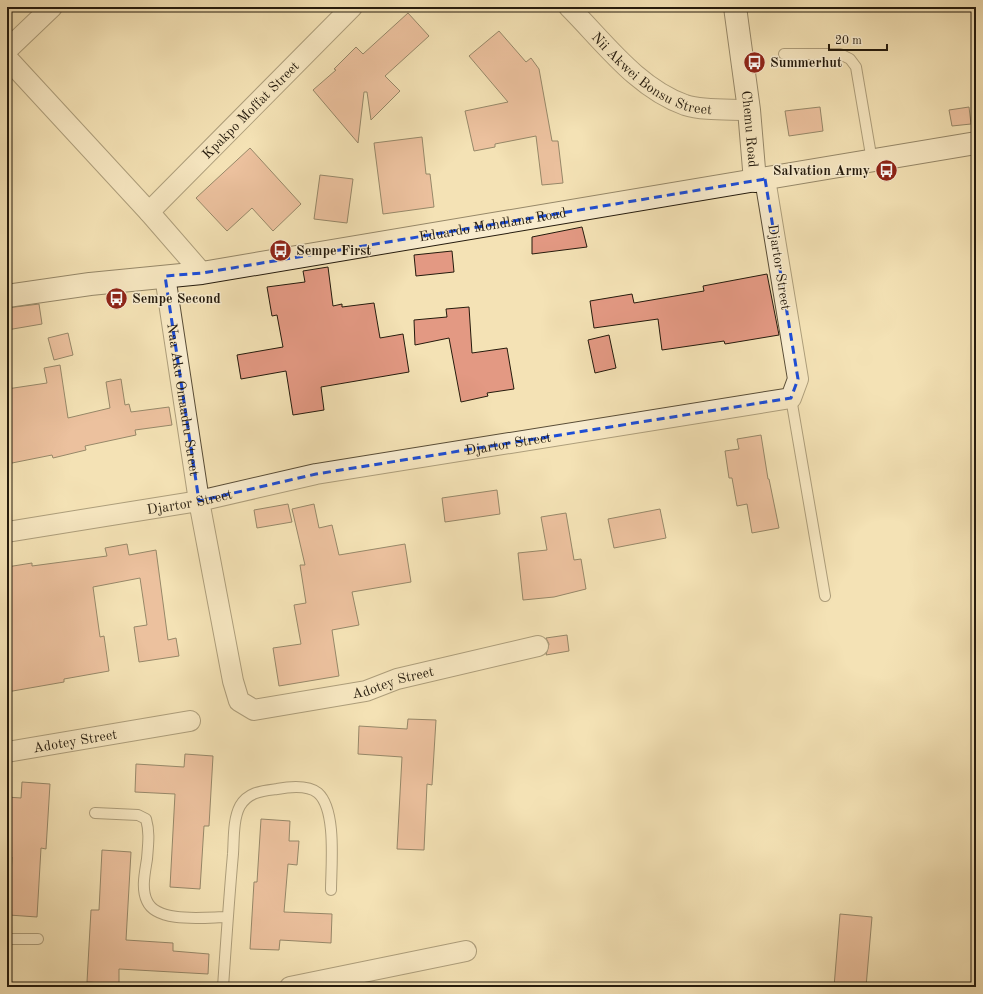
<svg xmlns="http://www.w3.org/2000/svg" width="983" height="994" viewBox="0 0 983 994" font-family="'Old Standard TT',serif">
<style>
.building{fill:#e39983;stroke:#251b0d}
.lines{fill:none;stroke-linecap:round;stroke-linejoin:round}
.lane-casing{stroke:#594d37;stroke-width:12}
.street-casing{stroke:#594d37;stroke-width:22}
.secondary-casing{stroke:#251b0d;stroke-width:24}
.lane{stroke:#f8eccf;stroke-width:10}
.street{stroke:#f8eccf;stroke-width:20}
.secondary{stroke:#f8eccf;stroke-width:22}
.marked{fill:none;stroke:#1d4ed8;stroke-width:3;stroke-dasharray:8 5;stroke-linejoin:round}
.labels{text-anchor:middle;stroke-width:3;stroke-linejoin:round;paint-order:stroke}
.poi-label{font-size:14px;font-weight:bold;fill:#251b0d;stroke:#f8eccf;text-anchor:start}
.street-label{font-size:14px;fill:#251b0d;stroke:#f8eccf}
</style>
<rect width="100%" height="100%" fill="#f4e2b5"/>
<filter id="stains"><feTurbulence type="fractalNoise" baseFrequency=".005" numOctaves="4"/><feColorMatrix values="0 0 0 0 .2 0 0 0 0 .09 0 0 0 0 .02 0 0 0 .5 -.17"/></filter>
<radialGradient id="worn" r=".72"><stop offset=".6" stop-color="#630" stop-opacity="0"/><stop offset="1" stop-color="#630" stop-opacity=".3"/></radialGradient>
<path class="building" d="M 408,13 L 429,36 L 385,76 L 400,91 L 371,120 L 367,92 L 364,92 L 358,143 L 313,90 L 336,70 L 334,69 L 356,47 L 363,54 Z
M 499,31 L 526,62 L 531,58 L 539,69 L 552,141 L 558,141 L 563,183 L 542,185 L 536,136 L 495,144 L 495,147 L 474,151 L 465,111 L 508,102 L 469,56 Z
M 820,107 L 823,131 L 789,136 L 785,111 Z
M 969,107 L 971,124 L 952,126 L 949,110 Z
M 422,137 L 426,174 L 430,174 L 434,207 L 383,214 L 374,143 Z
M 250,148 L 301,204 L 273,231 L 252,208 L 227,231 L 196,198 Z
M 320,175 L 353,179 L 347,223 L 314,219 Z
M 582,227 L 587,247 L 532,254 L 532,237 Z
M 452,251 L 454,272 L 416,276 L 414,255 Z
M 328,267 L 333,306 L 342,304 L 342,307 L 374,303 L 380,338 L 403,334 L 409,372 L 321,387 L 324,410 L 293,415 L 286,371 L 241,379 L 237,355 L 283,347 L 277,315 L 272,316 L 267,287 L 305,282 L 303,271 Z
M 767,274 L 779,335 L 725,344 L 724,341 L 662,350 L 658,319 L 594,328 L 590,301 L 632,294 L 634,303 L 704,291 L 703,286 Z
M 39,304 L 42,324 L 7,330 L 7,308 Z
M 469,307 L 472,353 L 507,348 L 514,389 L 487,393 L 488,396 L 461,402 L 449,338 L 415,345 L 414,320 L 447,317 L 446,309 Z
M 68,333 L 73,355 L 54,360 L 48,338 Z
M 609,335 L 616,368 L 595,373 L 588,340 Z
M 60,365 L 68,418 L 110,408 L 106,382 L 121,379 L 125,405 L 129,404 L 131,412 L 169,407 L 172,425 L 135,430 L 136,435 L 85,446 L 86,450 L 53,458 L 52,455 L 7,464 L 7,389 L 47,383 L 44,368 Z
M 761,435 L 768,479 L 769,479 L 779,528 L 752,533 L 747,504 L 737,506 L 732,478 L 729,478 L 725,451 L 739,449 L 737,439 Z
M 497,490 L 500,514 L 445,522 L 442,498 Z
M 288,504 L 292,522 L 257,528 L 254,510 Z
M 314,504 L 319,528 L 332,525 L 339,555 L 405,544 L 411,582 L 352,592 L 359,625 L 332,630 L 339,676 L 279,686 L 273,648 L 301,644 L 294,605 L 306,603 L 300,565 L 305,565 L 292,509 Z
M 660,509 L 666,538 L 614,548 L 608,519 Z
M 566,513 L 574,560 L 581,559 L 586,589 L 554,597 L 523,600 L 518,553 L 547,550 L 541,517 Z
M 127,544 L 129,555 L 156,550 L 168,640 L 176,638 L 179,656 L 139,662 L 134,627 L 147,625 L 140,578 L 93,587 L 100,637 L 104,636 L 109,671 L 64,679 L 64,682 L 7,692 L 7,567 L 32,563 L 32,566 L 107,556 L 105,548 Z
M 567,635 L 569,651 L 546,655 L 549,644 L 546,638 Z
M 408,719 L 436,720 L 432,785 L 427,784 L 424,850 L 397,849 L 402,757 L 358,754 L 359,726 L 407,729 Z
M 185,754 L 213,756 L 209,826 L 204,826 L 200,889 L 170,887 L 175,794 L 135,792 L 136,764 L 184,767 Z
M 22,782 L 50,784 L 46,849 L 41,848 L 37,917 L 9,915 L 12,857 L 7,857 L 7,797 L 21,798 Z
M 261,819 L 290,821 L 289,841 L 299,841 L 297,865 L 288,864 L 284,912 L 332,914 L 331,943 L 280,940 L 279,950 L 250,949 L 254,882 L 257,882 Z
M 102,850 L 131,852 L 126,940 L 173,943 L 173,951 L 209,954 L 208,974 L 119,969 L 119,984 L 87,982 L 91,910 L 99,910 Z
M 840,914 L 872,917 L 866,987 L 834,987 Z"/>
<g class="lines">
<defs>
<path id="lane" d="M 784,54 L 840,54 L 850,59 L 856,67 L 872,161
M 791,398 L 825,596
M 95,813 L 138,815 L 146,819 C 150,833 148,845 147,859 C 145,872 141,889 147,901 C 157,924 207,917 227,917
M 7,939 L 38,939
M 223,987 C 226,943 229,898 233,854 C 234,839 233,819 240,806 C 248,792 262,791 277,789 C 288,787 308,785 318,793 C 337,810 331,867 331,890"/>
<g id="street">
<path id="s1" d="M 569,7 C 604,42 637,88 685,105 C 704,111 728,109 749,110"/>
<path d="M 7,50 L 52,7"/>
<path d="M 7,58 L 149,212 L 202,273"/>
<path id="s2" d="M 149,212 L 352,7"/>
<path id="s3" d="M 165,276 L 199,501 L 233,681 L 239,701 L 254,710 L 366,691 L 397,679 L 538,646"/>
<path id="s4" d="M 7,532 L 199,501 L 316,474 L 791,398 L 798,379 L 765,179"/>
<path id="s5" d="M 7,752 L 190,721"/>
<path d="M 290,987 L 466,951"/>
</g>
<g id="secondary">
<path id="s6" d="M 735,7 L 749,110 L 755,181"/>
<path id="s7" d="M 7,296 L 90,284 L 202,273 L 976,143"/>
</g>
</defs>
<use href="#lane" class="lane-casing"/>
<use href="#street" class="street-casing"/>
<use href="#secondary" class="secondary-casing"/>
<use href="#lane" class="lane"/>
<use href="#street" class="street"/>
<use href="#secondary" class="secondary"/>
</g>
<path d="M0 0H983V994H0ZM 765,179 L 798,379 L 791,398 L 316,474 L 199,501 L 165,276 L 202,273 Z" fill="#f4e2b5" fill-opacity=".55" fill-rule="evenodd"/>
<path class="marked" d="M 765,179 L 798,379 L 791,398 L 316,474 L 199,501 L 165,276 L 202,273 Z"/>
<defs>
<symbol id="bus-disc" viewBox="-11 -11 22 22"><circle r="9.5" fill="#8f2418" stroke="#f8eccf"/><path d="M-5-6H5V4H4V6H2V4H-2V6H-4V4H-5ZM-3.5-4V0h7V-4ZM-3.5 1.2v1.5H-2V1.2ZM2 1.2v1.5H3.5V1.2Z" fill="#fff"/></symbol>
</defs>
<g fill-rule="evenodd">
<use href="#bus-disc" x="742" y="50" width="25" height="25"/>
<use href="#bus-disc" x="874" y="158" width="25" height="25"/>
<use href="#bus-disc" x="268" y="238" width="25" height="25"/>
<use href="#bus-disc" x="104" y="286" width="25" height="25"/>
</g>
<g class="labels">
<g class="poi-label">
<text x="770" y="67">Summerhut</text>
<text x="870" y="175" text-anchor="end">Salvation Army</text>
<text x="296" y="255">Sempe First</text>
<text x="132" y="303">Sempe Second</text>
</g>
<g class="street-label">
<text dy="5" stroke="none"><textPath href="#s1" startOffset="109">Nii Akwei Bonsu Street</textPath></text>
<text dy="5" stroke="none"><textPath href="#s2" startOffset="144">Kpakpo Moffat Street</textPath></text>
<text dy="5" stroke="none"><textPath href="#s6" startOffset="123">Chemu Road</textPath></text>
<text dy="5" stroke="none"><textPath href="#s7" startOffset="491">Eduardo Mohdlana Road</textPath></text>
<text transform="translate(780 267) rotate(81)" y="5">Djartor Street</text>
<text dy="5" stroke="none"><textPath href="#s3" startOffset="125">Naa Aku Omaadru Street</textPath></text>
<text dy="5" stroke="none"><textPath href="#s4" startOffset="509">Djartor Street</textPath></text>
<text dy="5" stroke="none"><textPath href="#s4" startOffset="185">Djartor Street</textPath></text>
<text dy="5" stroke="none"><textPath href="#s3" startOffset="591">Adotey Street</textPath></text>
<text dy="5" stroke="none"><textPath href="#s5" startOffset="69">Adotey Street</textPath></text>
</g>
</g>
<rect width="983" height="994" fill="none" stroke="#f4e2b5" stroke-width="24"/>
<rect x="8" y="8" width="967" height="978" fill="none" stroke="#251b0d" stroke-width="2"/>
<rect x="12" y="12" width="959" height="970" fill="none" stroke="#251b0d"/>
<path d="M829 44v6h58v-6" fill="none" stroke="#251b0d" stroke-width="2"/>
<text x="835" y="44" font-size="12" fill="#251b0d" stroke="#f8eccf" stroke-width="3" paint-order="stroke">20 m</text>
<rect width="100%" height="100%" filter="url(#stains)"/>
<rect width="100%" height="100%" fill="url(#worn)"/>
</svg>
